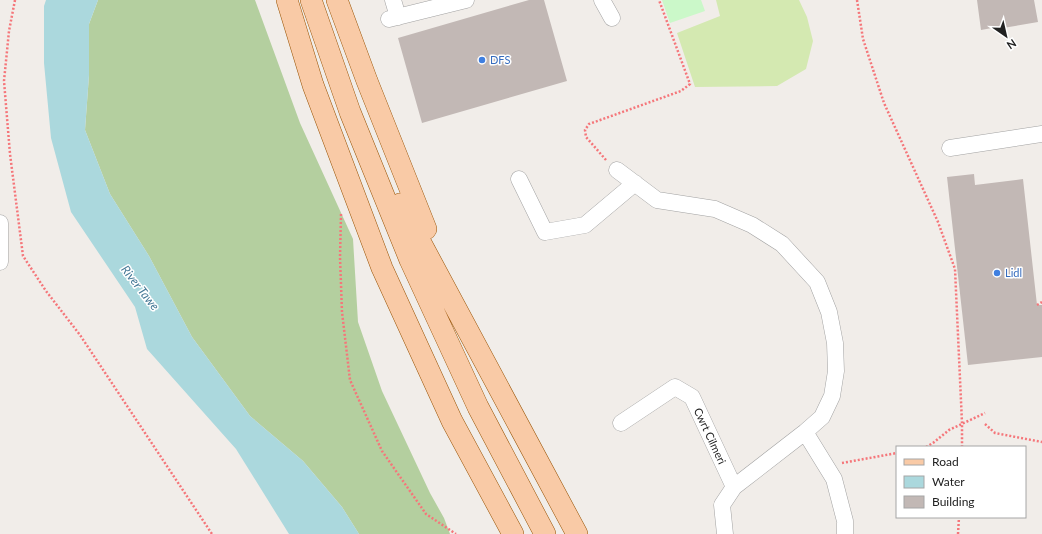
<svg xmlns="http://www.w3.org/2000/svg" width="1042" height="534" viewBox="0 0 1042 534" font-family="Lato,sans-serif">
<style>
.grass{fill:#d4e9b1}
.forest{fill:#b4cf9f}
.park{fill:#cbf8c9}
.water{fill:#abd8dd}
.building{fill:#c2b8b5}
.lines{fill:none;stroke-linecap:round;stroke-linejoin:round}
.minor-casing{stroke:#a2a2a2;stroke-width:17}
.major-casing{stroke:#995406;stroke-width:22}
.path{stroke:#f5767a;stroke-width:2.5;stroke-dasharray:2 2;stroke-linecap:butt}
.minor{stroke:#fff;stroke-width:16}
.major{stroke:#f9caa6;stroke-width:21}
.shop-dot{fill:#3f7fe0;stroke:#fff;stroke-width:1.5}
.labels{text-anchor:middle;stroke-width:3;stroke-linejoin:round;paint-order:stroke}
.shop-label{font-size:11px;fill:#366cbe;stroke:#fff;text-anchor:start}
.street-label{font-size:11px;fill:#212121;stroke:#fff}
.water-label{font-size:12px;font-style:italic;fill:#477a97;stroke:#fff}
</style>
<rect width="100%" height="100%" fill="#f1ede9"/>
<path class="grass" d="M 716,0 L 799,0 L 807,17 L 813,41 L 806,69 L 777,86 L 695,87 L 677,33 L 720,16 Z"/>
<path class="forest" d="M 98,0 L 255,0 L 300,123 L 353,239 L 358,322 L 382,391 L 430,493 L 444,518 L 450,534 L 359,534 L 342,507 L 303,461 L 250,416 L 192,337 L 149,256 L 110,194 L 85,130 L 89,75 L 89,24 Z"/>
<path class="park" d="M 662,0 L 701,0 L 705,11 L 670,23 Z"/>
<path class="water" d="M 46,0 L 98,0 L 89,24 L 89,75 L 85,130 L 110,194 L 149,256 L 192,337 L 250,416 L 303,461 L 342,507 L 359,534 L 289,534 L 236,449 L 147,349 L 135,307 L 71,212 L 51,138 L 44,63 L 44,6 Z"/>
<path class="building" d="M 529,0 L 544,0 L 567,81 L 422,123 L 398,38 Z
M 977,0 L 1034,0 L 1038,22 L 1003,28 L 1003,26 L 981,30 Z
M 974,174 L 975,185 L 1023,179 L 1037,305 L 1042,305 L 1042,357 L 968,365 L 947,177 Z"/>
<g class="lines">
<defs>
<path id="minor" d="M 393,0 L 398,17
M 602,0 L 612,18
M 389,19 L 466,0
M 950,148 L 1042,134
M 617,170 L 657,200 L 715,209 L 752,225 L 782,244 L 817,282 L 829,312 L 835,343 L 836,371 L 832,396 L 822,417 L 805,432 L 734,487 L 722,505 L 725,534
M 519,179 L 545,232 L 585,225 L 635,183
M 0,223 L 0,262
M 621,423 L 675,387 L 692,397 L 734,487
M 805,432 L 834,479 L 845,521 L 845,534"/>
<path id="major" d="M 287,0 L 313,85 L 382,268 L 452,421 L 513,534
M 311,0 L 350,112 L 410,260 L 478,407 L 545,534
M 337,0 L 367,81 L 426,229
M 400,204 L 577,534"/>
</defs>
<use href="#minor" class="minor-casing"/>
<use href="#major" class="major-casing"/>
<path class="path" d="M 15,0 L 9,31 L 4,81 L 10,154 L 23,256 L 46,291 L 80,335 L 212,534
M 857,0 L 863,39 L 884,103 L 938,222 L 955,269 L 962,423 L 962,447
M 606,160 L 586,137 L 585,130 L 589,124 L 681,91 L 690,84 L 659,0
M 341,214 L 340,257 L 342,312 L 350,380 L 382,451 L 426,514 L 456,534
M 1037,305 L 1042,302
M 985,424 L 995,433 L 1042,442
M 926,447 L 933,443 L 949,430 L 985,413
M 842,463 L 897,453
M 958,534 L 959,517"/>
<use href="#minor" class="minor"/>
<use href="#major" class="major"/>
</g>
<g class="shop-dot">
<circle cx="482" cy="60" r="4"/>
<circle cx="997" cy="273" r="4"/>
</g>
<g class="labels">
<g class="shop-label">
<text x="490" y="64">DFS</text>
<text x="1005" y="277">Lidl</text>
</g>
<g class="street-label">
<text transform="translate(710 436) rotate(65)" y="4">Cwrt Cilmeri</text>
</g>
<g class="water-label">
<text transform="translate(140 288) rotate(52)" y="4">River Tawe</text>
</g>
</g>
<rect x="896" y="446" width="130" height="72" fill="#ffffff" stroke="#a6a6a6"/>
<rect x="904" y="459" width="20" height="6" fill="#f9caa6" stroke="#a6a6a6"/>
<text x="932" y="466" font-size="12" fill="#212121">Road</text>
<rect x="904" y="476" width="20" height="12" fill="#abd8dd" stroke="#a6a6a6"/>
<text x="932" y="486" font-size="12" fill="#212121">Water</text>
<rect x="904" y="496" width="20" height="12" fill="#c2b8b5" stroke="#a6a6a6"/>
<text x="932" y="506" font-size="12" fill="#212121">Building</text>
<g transform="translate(1006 36) rotate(146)" stroke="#ffffff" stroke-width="3" paint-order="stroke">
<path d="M0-3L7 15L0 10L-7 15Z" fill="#212121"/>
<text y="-6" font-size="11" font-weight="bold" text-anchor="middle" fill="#212121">N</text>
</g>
</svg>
